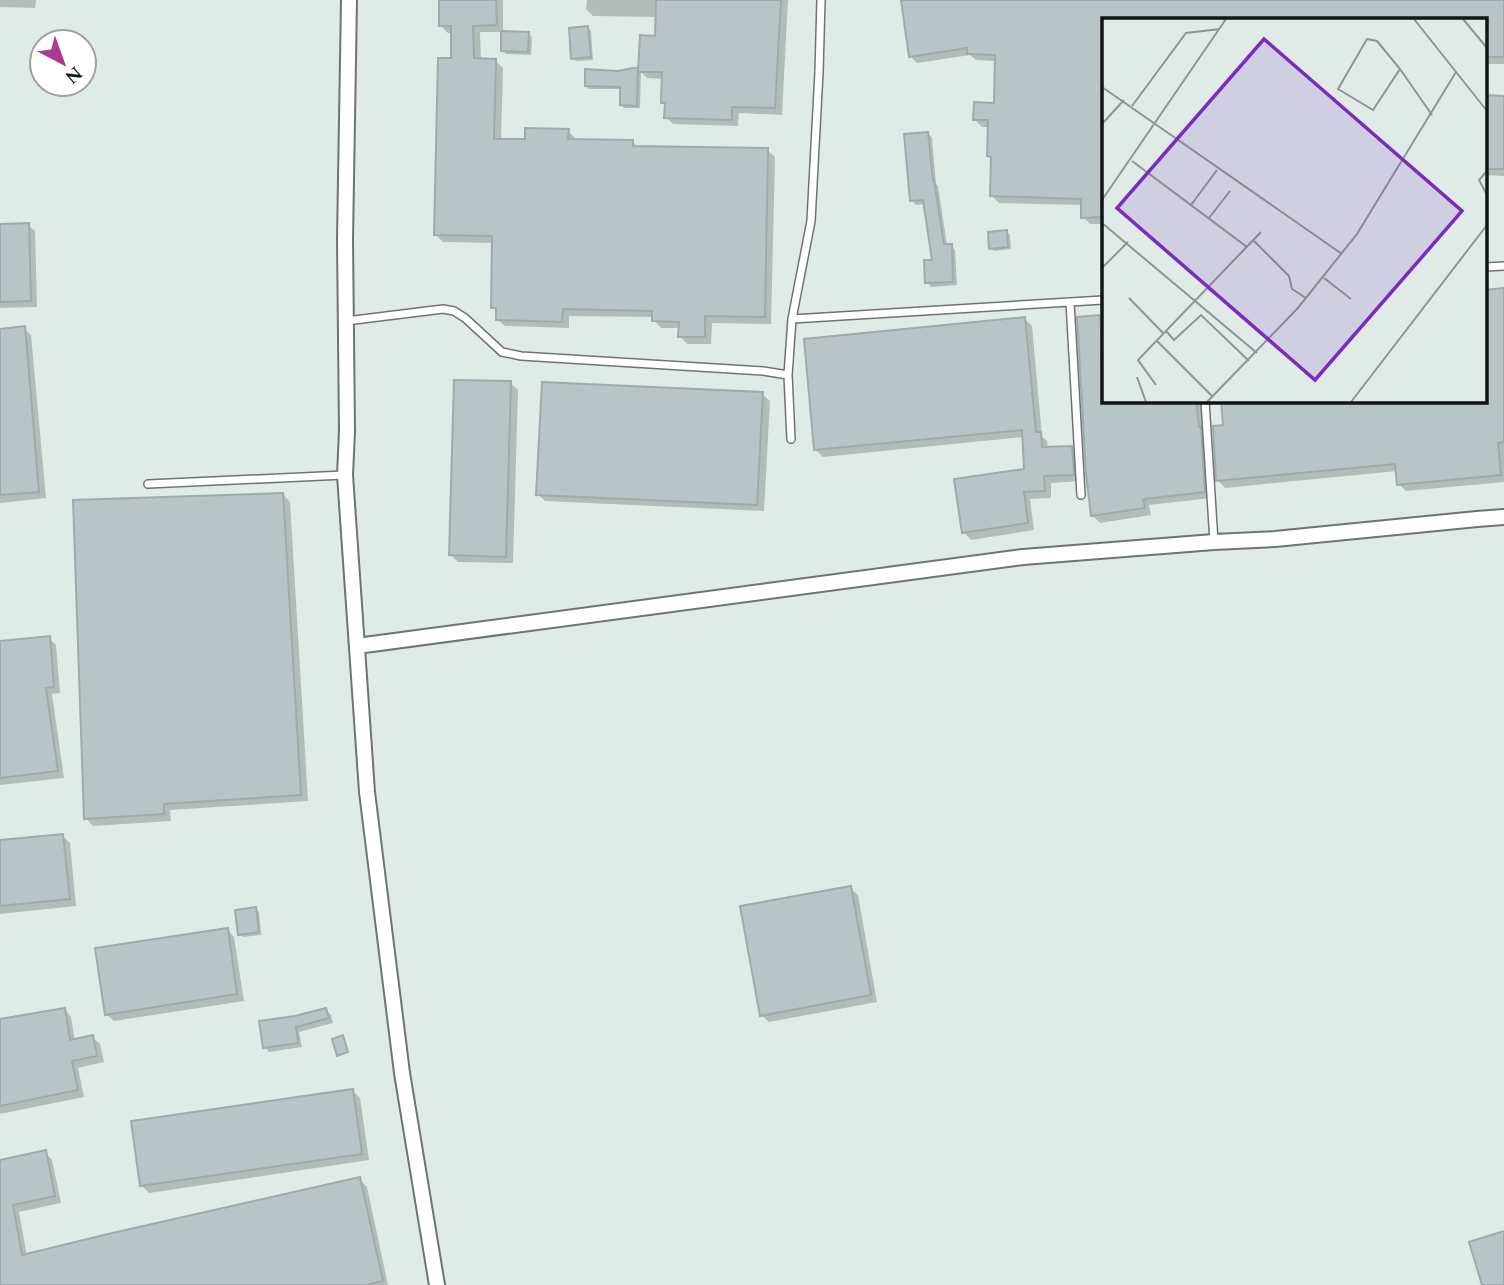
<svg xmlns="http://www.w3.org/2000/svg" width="1504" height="1285" viewBox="0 0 1504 1285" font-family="Spectral,serif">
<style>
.shadow{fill:#0003}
.building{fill:#b9c4c6;stroke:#a0aaac;stroke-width:2}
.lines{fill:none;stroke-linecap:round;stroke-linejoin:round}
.lane-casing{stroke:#6c7573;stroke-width:10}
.street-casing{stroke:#6c7573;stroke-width:18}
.lane{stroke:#fff;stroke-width:7}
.street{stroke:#fff;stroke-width:14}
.inset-road{fill:none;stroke:#8d9593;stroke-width:2}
.view{fill:#7b2cbf;fill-opacity:0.15;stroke:#7b2cbf;stroke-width:3.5}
.inset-edge{fill:none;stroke:#111514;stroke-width:3.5}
</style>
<rect width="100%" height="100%" fill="#e0ebe8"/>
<path class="shadow" d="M 0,0 L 36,0 L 35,8 L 0,7 Z
M 440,0 L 503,0 L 503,33 L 528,34 L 532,37 L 531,55 L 506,54 L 502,50 L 503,32 L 480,32 L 481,60 L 495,60 L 503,68 L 501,141 L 527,141 L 568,131 L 575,138 L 575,141 L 633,142 L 639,148 L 767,150 L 775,157 L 771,324 L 712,323 L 711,344 L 687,344 L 680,336 L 680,328 L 661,328 L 654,320 L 654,317 L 569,316 L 569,328 L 505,326 L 497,319 L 498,312 L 492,307 L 494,243 L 443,242 L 436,235 L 453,60 L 452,33 L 448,33 L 441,26 Z
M 587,0 L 788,0 L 782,115 L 739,113 L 738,126 L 673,124 L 666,117 L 666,106 L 663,102 L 663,79 L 647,78 L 641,72 L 640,108 L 624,108 L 621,105 L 621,89 L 589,89 L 586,86 L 619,73 L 638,68 L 640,71 L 656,38 L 657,17 L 593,16 L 586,9 Z
M 902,0 L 1504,0 L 1504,64 L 1485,64 L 1485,19 L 1103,19 L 1103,224 L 1090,224 L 1083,217 L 1082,205 L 999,203 L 992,196 L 993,160 L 989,156 L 990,127 L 982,127 L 975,120 L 996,104 L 997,61 L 976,60 L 970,55 L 917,63 L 910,56 Z
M 587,28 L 591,31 L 593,60 L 576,61 L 573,58 Z
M 1485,97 L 1504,98 L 1504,176 L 1485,175 Z
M 928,133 L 932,138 L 936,184 L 938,186 L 947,245 L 951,245 L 955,250 L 957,285 L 931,287 L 927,282 L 934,261 L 925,204 L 916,205 L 912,200 Z
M 28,225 L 35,231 L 37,307 L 0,308 L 0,226 Z
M 1007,232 L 1010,235 L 1011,249 L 994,251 L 991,248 Z
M 1485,281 L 1488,284 L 1489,291 L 1504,290 L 1504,482 L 1406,491 L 1399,484 L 1397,471 L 1225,488 L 1218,480 L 1225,426 L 1223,401 L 1485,401 Z
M 1103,316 L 1103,401 L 1201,401 L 1211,498 L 1149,505 L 1151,515 L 1100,523 L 1093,516 L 1079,319 Z
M 1025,319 L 1032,326 L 1042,436 L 1047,441 L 1048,449 L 1071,447 L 1079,454 L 1080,481 L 1051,483 L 1051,498 L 1030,499 L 1034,530 L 971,540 L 964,532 L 1026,470 L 1024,437 L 823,457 L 816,450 Z
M 24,328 L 31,335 L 46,498 L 0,503 L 0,330 Z
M 510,383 L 518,390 L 513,563 L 458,562 L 451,555 Z
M 762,394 L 770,401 L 764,511 L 545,501 L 538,494 Z
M 283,494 L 290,502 L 308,801 L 170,810 L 171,821 L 93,826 L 86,818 Z
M 49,638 L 56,645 L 60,693 L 52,694 L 64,778 L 0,785 L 0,643 Z
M 62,835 L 70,843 L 76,906 L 0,914 L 0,842 Z
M 850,888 L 858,895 L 877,1002 L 769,1022 L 761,1015 Z
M 256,909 L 259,912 L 261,935 L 243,937 L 239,934 Z
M 227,929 L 234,937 L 244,1001 L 114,1021 L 106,1014 Z
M 64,1009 L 71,1017 L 75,1041 L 92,1037 L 100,1044 L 104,1062 L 78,1068 L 84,1097 L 0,1114 L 0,1020 Z
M 326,1010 L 331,1015 L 333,1023 L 299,1032 L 302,1047 L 269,1052 L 265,1047 L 296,1017 Z
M 353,1091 L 360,1098 L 369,1160 L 149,1193 L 141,1185 Z
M 45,1152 L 52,1160 L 61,1203 L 19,1212 L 27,1256 L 359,1179 L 367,1187 L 388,1285 L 0,1285 L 0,1162 Z"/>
<path class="building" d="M 439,0 L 496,0 L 497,25 L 473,26 L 474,58 L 496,59 L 494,139 L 525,139 L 525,128 L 569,129 L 568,139 L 633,140 L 633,146 L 768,148 L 765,317 L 705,316 L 705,337 L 678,337 L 679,322 L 652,321 L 652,311 L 563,309 L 562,322 L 496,320 L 496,308 L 491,308 L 492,236 L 434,235 L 438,58 L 451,58 L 451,26 L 439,26 Z
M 656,0 L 781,0 L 775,108 L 732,107 L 732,120 L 664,118 L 665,103 L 661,103 L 662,72 L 638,72 L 640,35 L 655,36 Z
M 901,0 L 1504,0 L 1504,57 L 1485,57 L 1485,19 L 1103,19 L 1103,199 L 1101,199 L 1102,217 L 1081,218 L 1081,199 L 990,196 L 991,157 L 987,156 L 988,120 L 973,120 L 974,102 L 994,103 L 995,55 L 967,54 L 967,48 L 909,57 Z
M 588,26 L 591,57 L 571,59 L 569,28 Z
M 501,31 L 529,32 L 528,52 L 501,51 Z
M 638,67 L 637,106 L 620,105 L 620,87 L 585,86 L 585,69 L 618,71 Z
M 1485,95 L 1504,96 L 1504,169 L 1485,169 Z
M 928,132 L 933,180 L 934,180 L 944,244 L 952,244 L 953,282 L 925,283 L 924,260 L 932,260 L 923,200 L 910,201 L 904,134 Z
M 29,223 L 31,301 L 0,302 L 0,224 Z
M 1007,230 L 1008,247 L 989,249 L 988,232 Z
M 1504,288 L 1504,442 L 1498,443 L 1501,475 L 1397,485 L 1395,464 L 1216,481 L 1213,426 L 1223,425 L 1221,401 L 1485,401 L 1485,290 Z
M 1100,315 L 1103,352 L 1101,352 L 1103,377 L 1103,401 L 1196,401 L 1199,427 L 1201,427 L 1205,492 L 1143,499 L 1145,508 L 1091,516 L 1086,474 L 1077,317 Z
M 1025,317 L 1036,432 L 1041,432 L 1042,447 L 1072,446 L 1074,475 L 1044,476 L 1045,491 L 1024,492 L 1028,523 L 962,533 L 954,479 L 1024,469 L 1022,430 L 814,450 L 804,339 Z
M 25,326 L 39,492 L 0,495 L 0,329 Z
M 454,380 L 511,381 L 506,557 L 449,555 Z
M 542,382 L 763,392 L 757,505 L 536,495 Z
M 283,493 L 301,795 L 164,804 L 164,814 L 84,819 L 73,500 Z
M 50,636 L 54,687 L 46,688 L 58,771 L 0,778 L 0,641 Z
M 63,834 L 70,899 L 0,906 L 0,840 Z
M 851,886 L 871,995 L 760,1016 L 740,906 Z
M 256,907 L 259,932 L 238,935 L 235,910 Z
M 228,928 L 237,994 L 105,1015 L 95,948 Z
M 65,1008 L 70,1040 L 93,1035 L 97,1056 L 72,1061 L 78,1090 L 0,1106 L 0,1019 Z
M 326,1008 L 329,1018 L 296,1027 L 298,1043 L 263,1048 L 259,1021 L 295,1016 Z
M 343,1035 L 348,1052 L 337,1056 L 332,1039 Z
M 353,1089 L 362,1154 L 140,1186 L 131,1121 Z
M 46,1150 L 55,1196 L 13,1205 L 22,1255 L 108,1234 L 360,1177 L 383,1281 L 366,1285 L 0,1285 L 0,1160 Z
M 1504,1231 L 1504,1285 L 1482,1285 L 1469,1242 Z"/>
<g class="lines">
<defs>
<path id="lane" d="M 1485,267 L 1504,266
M 1070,302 L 1081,495
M 792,319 L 1103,300
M 346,321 L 443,309 L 454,311 L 465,318 L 502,352 L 521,356 L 763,371 L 788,375
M 1205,401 L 1214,542
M 791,439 L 788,375 L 792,319 L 811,221 L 819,72 L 821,0
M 148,484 L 344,475"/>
<path id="street" d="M 349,0 L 345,239 L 347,431 L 345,475 L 367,792 L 402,1073 L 437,1285
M 357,646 L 1023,557 L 1214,542 L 1275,539 L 1477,519 L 1504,517"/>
</defs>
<use href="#lane" class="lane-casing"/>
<use href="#street" class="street-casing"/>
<use href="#lane" class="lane"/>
<use href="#street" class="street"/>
</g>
<g transform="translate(1102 18)">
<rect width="385" height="385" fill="#e0ebe8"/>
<path class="inset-road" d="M 312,1 L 385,93M 361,1 L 385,30M 265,21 L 275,23 L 298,51 L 271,92 L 236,71 ZM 298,51 L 330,97M 0,69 L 240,236M 30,88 L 84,15 L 118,11M 0,106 L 22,82M 30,143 L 145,229M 385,153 L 377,162 L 385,177M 0,182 L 124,1M 89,187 L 115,152M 107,200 L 128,173M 0,205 L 155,335M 152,223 L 187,258 L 190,271 L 204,280M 0,250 L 26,224M 222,260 L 249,281M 27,280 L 61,315M 64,313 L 72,322 L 99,297 L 147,343M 55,323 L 111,379M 35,359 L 44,384M 54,367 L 36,342 L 159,214M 105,384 L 195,291 L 255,216 L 354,54M 249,384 L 385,207"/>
<path class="view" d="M 162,21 L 360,193 L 213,362 L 15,190 Z"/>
<rect width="385" height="385" class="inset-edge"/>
</g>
<g transform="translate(63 63) rotate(139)"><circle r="33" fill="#ffffff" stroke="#a0a1a1" stroke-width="2"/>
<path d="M0-5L12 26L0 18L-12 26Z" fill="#ac3a95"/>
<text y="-10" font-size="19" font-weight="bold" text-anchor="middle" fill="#111514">N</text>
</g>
</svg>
